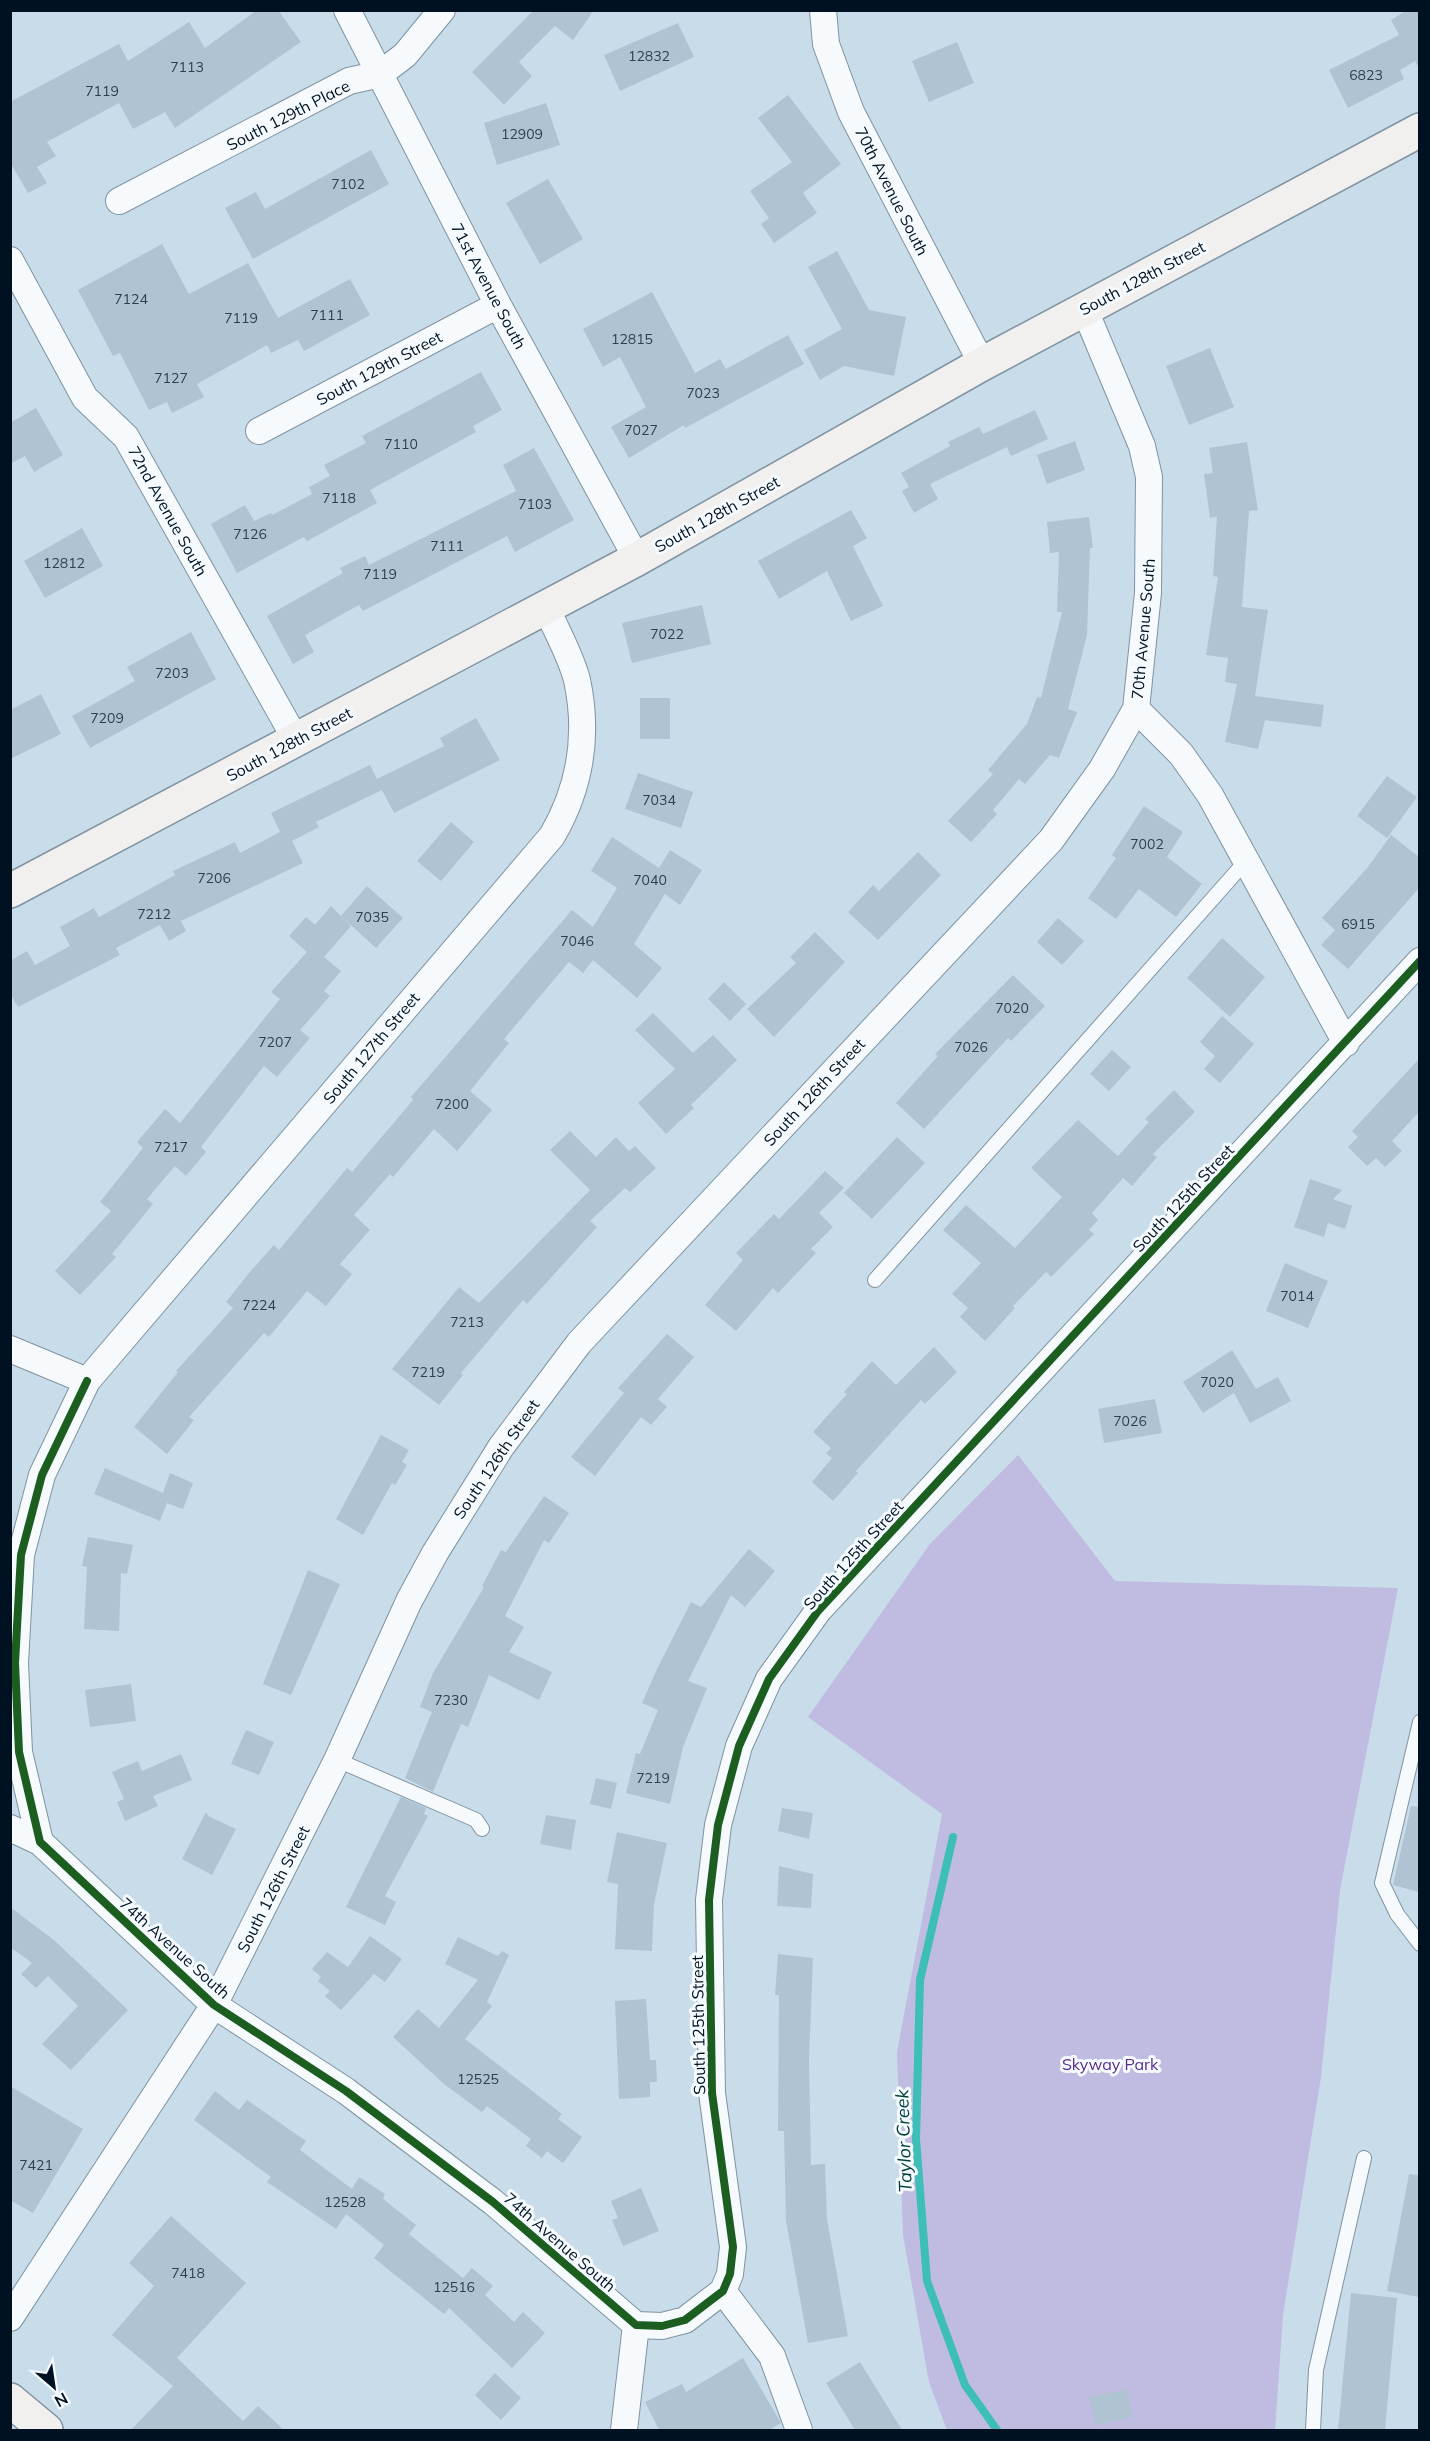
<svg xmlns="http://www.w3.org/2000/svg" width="1430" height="2441" viewBox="0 0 1430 2441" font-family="Mulish,sans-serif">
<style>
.green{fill:#bfbbe1}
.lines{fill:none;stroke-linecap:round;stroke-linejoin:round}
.stream{stroke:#3dbeb6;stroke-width:8}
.building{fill:#b0c3d2}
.lane-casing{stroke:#7f93a1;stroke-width:16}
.street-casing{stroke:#7f93a1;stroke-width:28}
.secondary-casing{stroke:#7f93a1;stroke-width:36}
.lane{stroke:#f7fafc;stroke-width:14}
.street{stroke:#f7fafc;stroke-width:26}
.secondary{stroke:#f1f0ef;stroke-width:33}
.cycleway-casing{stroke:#f4fafe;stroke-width:11}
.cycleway{stroke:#1b5e20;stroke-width:8}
.labels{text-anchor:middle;stroke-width:6;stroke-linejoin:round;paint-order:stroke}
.number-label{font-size:14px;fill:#2d3f4e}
.street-label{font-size:16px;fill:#001221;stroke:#f4fafe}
.park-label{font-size:16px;fill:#592b8b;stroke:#f4fafe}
.water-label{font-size:18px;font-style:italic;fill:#004039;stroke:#f4fafe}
</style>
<rect width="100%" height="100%" fill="#c9dcea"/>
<path class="green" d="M 1018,1455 L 1115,1581 L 1398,1588 L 1340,1890 L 1321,2077 L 1283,2315 L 1275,2430 L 947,2430 L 929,2382 L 903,2235 L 897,2052 L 942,1814 L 808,1717 L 930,1544 Z"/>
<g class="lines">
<path class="stream" d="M 953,1837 L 920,1980 L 916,2139 L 927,2281 L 965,2385 L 997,2430"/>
</g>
<path class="building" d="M 257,10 L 278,10 L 301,42 L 175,128 L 165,112 L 133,129 L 119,103 L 47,142 L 56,156 L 37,167 L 47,183 L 28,193 L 10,162 L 10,102 L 119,44 L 128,61 L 189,22 L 205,48 Z
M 534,10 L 594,10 L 573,40 L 555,26 L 519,62 L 532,76 L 504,105 L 472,72 Z
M 1407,10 L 1419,10 L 1419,69 L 1415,61 L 1400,70 L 1404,79 L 1348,108 L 1329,70 L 1399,35 L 1391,20 Z
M 678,23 L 694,57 L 620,91 L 604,55 Z
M 957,42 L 974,83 L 929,102 L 912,61 Z
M 788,95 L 841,164 L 803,193 L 817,213 L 774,243 L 761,224 L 769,218 L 750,191 L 792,162 L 758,118 Z
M 546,103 L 560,145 L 497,165 L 484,123 Z
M 371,150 L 389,184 L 253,259 L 225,208 L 256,192 L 265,209 Z
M 548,179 L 583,239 L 540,264 L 506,203 Z
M 162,244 L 189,294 L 248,263 L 278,318 L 350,279 L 370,315 L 304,351 L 298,340 L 271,353 L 267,345 L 197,384 L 204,397 L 172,413 L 167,402 L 149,410 L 120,353 L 113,356 L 78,290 Z
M 837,251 L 869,310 L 906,317 L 894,376 L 844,366 L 820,380 L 804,350 L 842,329 L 808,267 Z
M 652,292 L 695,373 L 720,359 L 726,369 L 788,335 L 804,364 L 685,428 L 684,425 L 629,458 L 611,427 L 646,407 L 620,357 L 603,367 L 583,329 Z
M 1210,348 L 1234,407 L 1189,425 L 1166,366 Z
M 481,372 L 502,410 L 473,426 L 476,432 L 370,490 L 377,503 L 307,541 L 304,537 L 237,573 L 211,524 L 245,505 L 254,521 L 271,513 L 272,515 L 312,494 L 309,487 L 330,476 L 324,465 L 366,443 L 362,436 Z
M 36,408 L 63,455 L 34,472 L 25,456 L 10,464 L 10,423 Z
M 1035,410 L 1048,439 L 1011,456 L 1007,447 L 930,484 L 938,499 L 914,513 L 902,491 L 909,487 L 901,473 L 950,446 L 948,442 L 979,427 L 983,434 Z
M 1075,441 L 1085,470 L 1047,484 L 1037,455 Z
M 1247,442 L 1258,510 L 1249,511 L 1242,607 L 1268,610 L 1255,696 L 1324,705 L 1321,727 L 1265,720 L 1258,749 L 1225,742 L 1237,684 L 1225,682 L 1228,658 L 1206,655 L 1218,577 L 1213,576 L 1217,516 L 1210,518 L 1204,474 L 1213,473 L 1209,448 Z
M 534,448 L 574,520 L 515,552 L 507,536 L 363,611 L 359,605 L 305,635 L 314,652 L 293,664 L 267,616 L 343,573 L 340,568 L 365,556 L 369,565 L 516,491 L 503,465 Z
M 851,510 L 867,538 L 853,546 L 883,606 L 851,621 L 827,571 L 779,599 L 758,561 Z
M 1089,517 L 1093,548 L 1090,548 L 1087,635 L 1068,709 L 1077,712 L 1059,758 L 1050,755 L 1025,784 L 1019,779 L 993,810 L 997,814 L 971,842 L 948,821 L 993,774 L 988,770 L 1027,724 L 1037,697 L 1041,698 L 1062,612 L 1057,612 L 1059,552 L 1050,553 L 1047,522 Z
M 82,528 L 103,566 L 45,598 L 24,561 Z
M 702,605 L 711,644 L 632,663 L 622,623 Z
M 191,632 L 216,679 L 90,748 L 72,716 L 135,681 L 127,667 Z
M 41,694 L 61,734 L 10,759 L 10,710 Z
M 640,698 L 670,698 L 670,739 L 640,739 Z
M 476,718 L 500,760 L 394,813 L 382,790 L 316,822 L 319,827 L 292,841 L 303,863 L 181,921 L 186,931 L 169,941 L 160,925 L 116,948 L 120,955 L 18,1007 L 10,993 L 10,961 L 27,951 L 35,965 L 70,946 L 60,927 L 94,908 L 99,917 L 175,875 L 173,871 L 235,842 L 240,853 L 280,832 L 271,813 L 370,765 L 377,779 L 444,746 L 440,738 Z
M 638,773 L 693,792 L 681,828 L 625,809 Z
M 1387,776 L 1417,797 L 1387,838 L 1357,816 Z
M 1144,806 L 1183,832 L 1167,857 L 1202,884 L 1176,917 L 1139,889 L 1116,919 L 1088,898 L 1116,858 L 1112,855 Z
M 451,822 L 474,842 L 441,881 L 417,861 Z
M 1391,835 L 1419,857 L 1419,888 L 1348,969 L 1321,945 L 1335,930 L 1322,918 L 1368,867 Z
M 612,837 L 659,868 L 670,850 L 702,870 L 680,905 L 665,894 L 634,944 L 662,968 L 637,998 L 593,960 L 583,973 L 569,962 L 504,1039 L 509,1043 L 470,1091 L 492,1110 L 457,1151 L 434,1129 L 393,1177 L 390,1174 L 354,1215 L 370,1230 L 340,1264 L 352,1274 L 326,1306 L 307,1291 L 269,1337 L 264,1333 L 189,1417 L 194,1420 L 167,1454 L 134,1427 L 178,1372 L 176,1371 L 233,1308 L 226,1302 L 249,1273 L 274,1245 L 279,1250 L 347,1168 L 352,1172 L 413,1100 L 411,1097 L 572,910 L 593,927 L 617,888 L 591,871 Z
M 918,852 L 941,875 L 878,940 L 848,912 L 873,885 L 879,891 Z
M 367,886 L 403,918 L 376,948 L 341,916 Z
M 331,906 L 351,926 L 324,957 L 341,971 L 324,991 L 330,996 L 300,1030 L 310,1038 L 277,1077 L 264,1066 L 201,1147 L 206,1152 L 186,1176 L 175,1166 L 147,1199 L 153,1204 L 112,1254 L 116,1257 L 80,1295 L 55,1271 L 111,1211 L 100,1202 L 143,1148 L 137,1142 L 165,1109 L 180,1123 L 280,999 L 271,992 L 307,952 L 289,936 L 306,917 L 315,925 Z
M 1058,918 L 1084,941 L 1062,965 L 1037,942 Z
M 815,932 L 845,962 L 774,1037 L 747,1009 L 796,963 L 790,957 Z
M 1222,938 L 1265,977 L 1230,1017 L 1187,978 Z
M 1013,975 L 1045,1006 L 1011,1041 L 1008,1038 L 924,1129 L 896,1103 L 938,1056 L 935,1054 Z
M 724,982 L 746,1004 L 730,1021 L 708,999 Z
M 653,1013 L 693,1053 L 713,1035 L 737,1060 L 691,1105 L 694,1108 L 666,1134 L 638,1103 L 675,1069 L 635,1030 Z
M 1222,1016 L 1254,1044 L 1220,1083 L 1204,1069 L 1215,1056 L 1200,1042 Z
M 1112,1050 L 1131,1067 L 1109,1091 L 1090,1074 Z
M 1419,1059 L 1419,1112 L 1392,1141 L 1402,1151 L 1385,1167 L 1376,1158 L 1367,1166 L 1348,1147 L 1358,1137 L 1352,1131 Z
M 1174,1090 L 1195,1112 L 1153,1154 L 1157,1157 L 1132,1186 L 1123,1178 L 1092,1213 L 1098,1220 L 1089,1230 L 1094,1234 L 1051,1277 L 1046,1272 L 1013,1306 L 1015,1308 L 985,1341 L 960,1317 L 968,1308 L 952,1294 L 981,1263 L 943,1230 L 966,1205 L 1015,1248 L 1062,1197 L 1031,1168 L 1078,1120 L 1118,1156 L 1149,1122 L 1145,1119 Z
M 570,1131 L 596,1157 L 616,1137 L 629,1151 L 635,1146 L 656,1168 L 630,1192 L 625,1188 L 590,1221 L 597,1227 L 527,1304 L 523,1300 L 461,1373 L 463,1375 L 439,1405 L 392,1369 L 459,1287 L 479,1303 L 590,1190 L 550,1150 Z
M 897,1137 L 925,1163 L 872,1219 L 844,1193 Z
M 825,1171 L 844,1188 L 819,1213 L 833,1227 L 811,1249 L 816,1253 L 778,1293 L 773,1288 L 736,1331 L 705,1305 L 743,1260 L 736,1253 L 774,1214 L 779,1219 Z
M 1310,1179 L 1342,1190 L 1333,1199 L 1352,1206 L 1345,1229 L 1328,1223 L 1324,1237 L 1294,1227 Z
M 1285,1263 L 1328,1281 L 1308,1328 L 1266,1311 Z
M 667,1334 L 694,1357 L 658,1399 L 667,1407 L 651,1425 L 641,1417 L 595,1476 L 571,1457 L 624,1393 L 618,1388 Z
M 934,1347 L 957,1372 L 925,1404 L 921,1400 L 856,1471 L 858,1473 L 833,1501 L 812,1482 L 832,1458 L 826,1453 L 831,1448 L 813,1432 L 847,1394 L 844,1392 L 872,1361 L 896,1385 Z
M 1232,1350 L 1256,1389 L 1278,1377 L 1291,1401 L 1250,1423 L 1234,1393 L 1203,1413 L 1183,1382 Z
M 1155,1399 L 1162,1433 L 1104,1443 L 1098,1409 Z
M 381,1435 L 409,1450 L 402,1462 L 407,1465 L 395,1485 L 392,1483 L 363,1535 L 336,1519 Z
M 105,1468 L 163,1493 L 170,1473 L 193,1483 L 183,1509 L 167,1503 L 160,1521 L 94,1494 Z
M 544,1496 L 569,1513 L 549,1543 L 544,1540 L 505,1616 L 524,1627 L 509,1652 L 552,1672 L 539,1700 L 489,1675 L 468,1727 L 461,1724 L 433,1792 L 405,1778 L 432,1712 L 420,1707 L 433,1673 L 484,1587 L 482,1586 L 501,1550 L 506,1552 Z
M 88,1537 L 133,1545 L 127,1574 L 121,1573 L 119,1631 L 84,1629 L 87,1567 L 82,1566 Z
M 749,1549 L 775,1571 L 745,1607 L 731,1595 L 688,1681 L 707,1688 L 683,1747 L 670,1804 L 626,1793 L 636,1753 L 640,1754 L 658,1710 L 642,1703 L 657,1669 L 691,1602 L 701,1607 Z
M 308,1570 L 340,1584 L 291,1695 L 263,1684 Z
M 131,1684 L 136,1721 L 90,1727 L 85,1690 Z
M 246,1730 L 274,1742 L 259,1775 L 231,1764 Z
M 181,1754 L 192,1780 L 153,1796 L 158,1806 L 125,1821 L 117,1802 L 124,1799 L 112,1772 L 138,1761 L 142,1771 Z
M 596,1778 L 617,1783 L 611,1809 L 590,1804 Z
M 401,1797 L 426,1808 L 424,1814 L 428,1816 L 385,1896 L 396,1902 L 385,1925 L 346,1907 Z
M 1411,1806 L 1419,1807 L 1419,1892 L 1393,1885 Z
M 782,1808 L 813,1813 L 809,1839 L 778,1831 Z
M 206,1812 L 208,1816 L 236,1829 L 212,1875 L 182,1859 Z
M 546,1815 L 576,1820 L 571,1850 L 540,1844 Z
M 617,1832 L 667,1843 L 654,1904 L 652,1951 L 615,1949 L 618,1884 L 607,1882 Z
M 779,1866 L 813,1874 L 811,1908 L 777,1906 Z
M 10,1907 L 55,1941 L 128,2010 L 71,2070 L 42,2044 L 78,2006 L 48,1976 L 36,1988 L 21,1974 L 32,1963 L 10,1947 Z
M 370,1936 L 402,1959 L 385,1982 L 374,1974 L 341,2010 L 325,1996 L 330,1991 L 318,1981 L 321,1977 L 312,1969 L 327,1952 L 348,1967 Z
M 458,1937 L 498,1956 L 502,1951 L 509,1955 L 487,2002 L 492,2006 L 465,2039 L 562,2114 L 558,2119 L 582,2137 L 563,2163 L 547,2151 L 542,2158 L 526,2146 L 531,2139 L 487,2106 L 482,2112 L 444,2084 L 393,2037 L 418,2009 L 439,2028 L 478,1980 L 445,1964 Z
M 778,1954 L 813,1958 L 809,2059 L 811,2165 L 825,2164 L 827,2219 L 848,2336 L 808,2343 L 786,2221 L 784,2131 L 778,2131 L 779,1995 L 775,1995 Z
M 646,1999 L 650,2060 L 656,2060 L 657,2082 L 650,2082 L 650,2097 L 619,2099 L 615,2001 Z
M 10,2086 L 83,2129 L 33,2213 L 10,2200 Z
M 215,2091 L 239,2110 L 247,2100 L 306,2141 L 300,2150 L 352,2189 L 359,2177 L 385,2194 L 383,2199 L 416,2225 L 409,2234 L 463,2278 L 472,2268 L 493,2286 L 485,2295 L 514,2322 L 523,2312 L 545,2333 L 512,2368 L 449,2308 L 444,2314 L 374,2258 L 384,2245 L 346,2214 L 336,2229 L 267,2182 L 271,2177 L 194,2120 Z
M 1409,2174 L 1419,2175 L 1419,2297 L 1387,2291 Z
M 641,2188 L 659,2231 L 623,2246 L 612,2220 L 618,2218 L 611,2201 Z
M 171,2216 L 246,2283 L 177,2358 L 243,2421 L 258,2406 L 284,2430 L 131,2430 L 173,2386 L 112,2335 L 154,2286 L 129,2263 Z
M 1351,2293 L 1397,2298 L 1385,2430 L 1338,2430 Z
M 743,2358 L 781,2423 L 769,2430 L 659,2430 L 645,2402 L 682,2384 L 686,2392 Z
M 860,2362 L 902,2430 L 855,2430 L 826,2383 Z
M 495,2373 L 521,2398 L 501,2420 L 475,2395 Z
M 1127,2389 L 1133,2417 L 1096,2425 L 1089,2397 Z"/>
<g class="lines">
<defs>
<path id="lane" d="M 875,1280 L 1246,861
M 1420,1722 L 1382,1883 L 1397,1914 L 1420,1944
M 337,1760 L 476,1820 L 482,1829
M 1313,2430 L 1316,2370 L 1364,2158"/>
<path id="street" d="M 347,10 L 498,305 L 637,559
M 823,10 L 826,44 L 851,112 L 982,364
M 119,201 L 349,81 L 380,74 L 405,55 L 442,10
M 10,260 L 85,398 L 126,437 L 296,740
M 1084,308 L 1142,446 L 1149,477 L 1148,593 L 1136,709 L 1181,754 L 1210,795 L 1346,1043
M 259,431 L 498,305
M 10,1349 L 87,1381 L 552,836 C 580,788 589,736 577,680 C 571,656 556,630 546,607
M 87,1381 L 42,1475 L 21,1555 L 15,1663 L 19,1752 L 40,1842 L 214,2005 L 346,2091 L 493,2202 L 636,2325 L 662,2326 L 685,2320 L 723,2291 L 730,2274 L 733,2247 L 712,2093 L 709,1900 L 718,1825 L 739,1746 L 769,1679 L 818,1611 L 1420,961
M 10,1828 L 40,1842
M 723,2291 L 772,2356 L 799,2430
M 10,2318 L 214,2005 L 337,1760 L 409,1601 L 435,1553 L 501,1447 L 579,1343 L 1051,840 L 1102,769 L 1136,709
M 624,2430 L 636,2325"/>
<path id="secondary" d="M 10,891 L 637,559 L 982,364 L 1420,130
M 10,2400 L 46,2430"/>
</defs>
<use href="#lane" class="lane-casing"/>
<use href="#street" class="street-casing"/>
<use href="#secondary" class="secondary-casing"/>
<use href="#lane" class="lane"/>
<use href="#street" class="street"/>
<use href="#secondary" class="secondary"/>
<defs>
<path id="cycleway" d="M 87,1381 L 42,1475 L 21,1555 L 15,1663 L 19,1752 L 40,1842 L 214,2005 L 346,2091 L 493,2202 L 636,2325 L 662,2326 L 685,2320 L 723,2291 L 730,2274 L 733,2247 L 712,2093 L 709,1900 L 718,1825 L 739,1746 L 769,1679 L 818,1611 L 1420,961"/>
</defs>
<use href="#cycleway" class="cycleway-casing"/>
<use href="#cycleway" class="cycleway"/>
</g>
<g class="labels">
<g class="number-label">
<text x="649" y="61">12832</text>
<text x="187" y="72">7113</text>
<text x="1366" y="80">6823</text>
<text x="102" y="96">7119</text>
<text x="522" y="139">12909</text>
<text x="348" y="189">7102</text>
<text x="131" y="304">7124</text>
<text x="327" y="320">7111</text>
<text x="241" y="323">7119</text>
<text x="632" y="344">12815</text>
<text x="171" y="383">7127</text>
<text x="703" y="398">7023</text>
<text x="641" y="435">7027</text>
<text x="401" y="449">7110</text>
<text x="339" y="503">7118</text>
<text x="535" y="509">7103</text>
<text x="250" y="539">7126</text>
<text x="447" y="551">7111</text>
<text x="64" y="568">12812</text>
<text x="380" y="579">7119</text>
<text x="667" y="639">7022</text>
<text x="172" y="678">7203</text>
<text x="107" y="723">7209</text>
<text x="659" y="805">7034</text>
<text x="1147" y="849">7002</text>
<text x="214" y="883">7206</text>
<text x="650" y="885">7040</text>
<text x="154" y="919">7212</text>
<text x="372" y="922">7035</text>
<text x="1358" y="929">6915</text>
<text x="577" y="946">7046</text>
<text x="1012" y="1013">7020</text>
<text x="275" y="1047">7207</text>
<text x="971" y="1052">7026</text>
<text x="452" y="1109">7200</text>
<text x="171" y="1152">7217</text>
<text x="1297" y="1301">7014</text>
<text x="259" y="1310">7224</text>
<text x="467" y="1327">7213</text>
<text x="428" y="1377">7219</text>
<text x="1217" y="1387">7020</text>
<text x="1130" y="1426">7026</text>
<text x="451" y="1705">7230</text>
<text x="653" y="1783">7219</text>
<text x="478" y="2084">12525</text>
<text x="36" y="2170">7421</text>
<text x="345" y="2207">12528</text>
<text x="188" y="2278">7418</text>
<text x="454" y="2292">12516</text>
</g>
<g class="street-label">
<text transform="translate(288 115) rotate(-27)" y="6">South 129th Place</text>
<text transform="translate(892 191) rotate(63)" y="6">70th Avenue South</text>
<text transform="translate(1142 278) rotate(-28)" y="6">South 128th Street</text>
<text transform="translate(489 286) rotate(62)" y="6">71st Avenue South</text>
<text transform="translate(379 368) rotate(-28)" y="6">South 129th Street</text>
<text transform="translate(168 511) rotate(61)" y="6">72nd Avenue South</text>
<text transform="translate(717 514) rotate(-29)" y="6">South 128th Street</text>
<text transform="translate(1143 629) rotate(-85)" y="6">70th Avenue South</text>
<text transform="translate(289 744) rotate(-28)" y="6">South 128th Street</text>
<text transform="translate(371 1048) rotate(-50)" y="6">South 127th Street</text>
<text transform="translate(814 1092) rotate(-47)" y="6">South 126th Street</text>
<text transform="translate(1183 1198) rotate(-47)" y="6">South 125th Street</text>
<text transform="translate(496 1459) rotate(-56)" y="6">South 126th Street</text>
<text transform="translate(853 1555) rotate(-48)" y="6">South 125th Street</text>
<text transform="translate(273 1889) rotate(-63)" y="6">South 126th Street</text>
<text transform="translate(175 1948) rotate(42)" y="6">74th Avenue South</text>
<text transform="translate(698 2025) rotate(-91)" y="6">South 125th Street</text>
<text transform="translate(560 2242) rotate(41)" y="6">74th Avenue South</text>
</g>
<g class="park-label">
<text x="1110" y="2070">Skyway Park</text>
</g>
<g class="water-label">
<text transform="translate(904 2141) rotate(-92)" y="6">Taylor Creek</text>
</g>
</g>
<rect width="1430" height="2441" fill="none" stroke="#001221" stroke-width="24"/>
<g transform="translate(54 2387) rotate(151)" stroke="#f4fafe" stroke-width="4.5" paint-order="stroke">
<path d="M0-4.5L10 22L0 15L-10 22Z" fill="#001221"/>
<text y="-9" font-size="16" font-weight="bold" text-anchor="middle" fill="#001221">N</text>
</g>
</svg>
